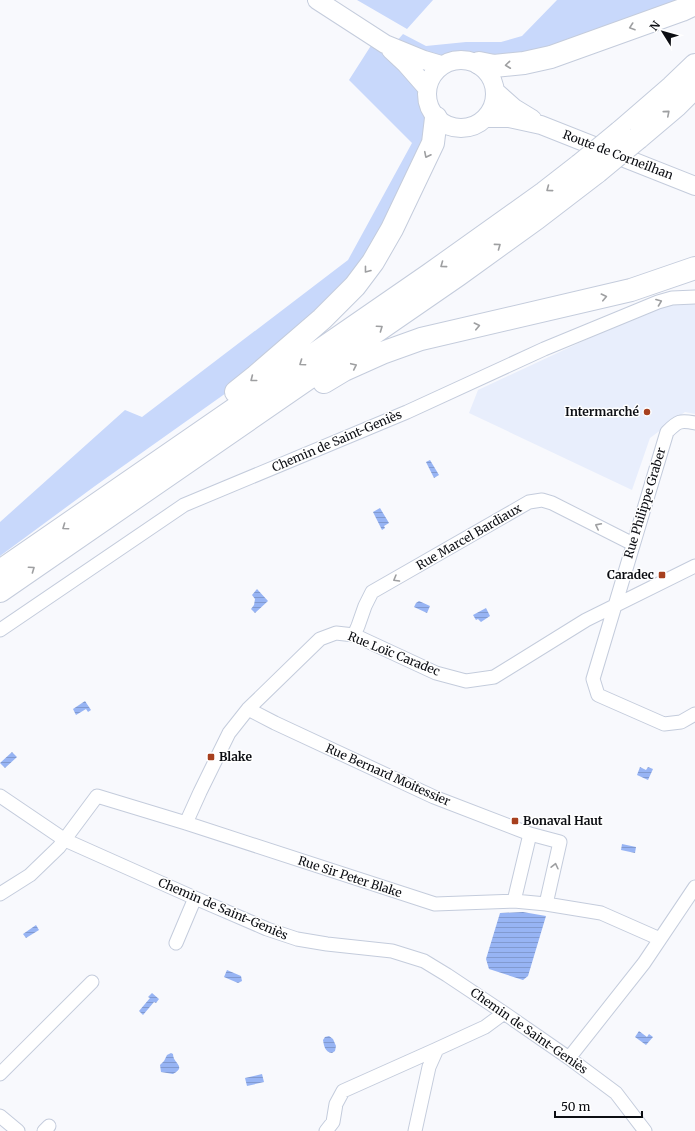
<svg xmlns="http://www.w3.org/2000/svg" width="695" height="1131" viewBox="0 0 695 1131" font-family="Merriweather,serif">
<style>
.built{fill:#e8eefc}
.green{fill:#c8d8fb}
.water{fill:url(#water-rules)}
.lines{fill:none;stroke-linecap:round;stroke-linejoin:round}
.street-casing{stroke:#c4ccdc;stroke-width:15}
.secondary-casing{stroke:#c4ccdc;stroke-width:20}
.highway-casing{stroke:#c4ccdc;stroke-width:24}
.street{stroke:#fff;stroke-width:13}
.secondary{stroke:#fff;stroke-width:18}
.highway{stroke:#fff;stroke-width:22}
.highway-bridge-casing{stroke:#c4ccdc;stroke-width:24;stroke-linecap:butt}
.highway-bridge{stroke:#fff;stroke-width:22}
.oneway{stroke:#9e9fa1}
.poi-dot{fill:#a7401f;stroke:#fff;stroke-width:1.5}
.labels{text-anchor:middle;stroke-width:3;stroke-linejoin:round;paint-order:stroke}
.street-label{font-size:12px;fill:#0c0e13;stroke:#fff}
.poi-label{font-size:12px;font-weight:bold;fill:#0c0e13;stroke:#fff;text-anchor:end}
</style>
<defs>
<pattern id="water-rules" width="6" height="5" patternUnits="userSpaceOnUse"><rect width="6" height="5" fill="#97b4f4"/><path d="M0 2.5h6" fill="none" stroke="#819ad0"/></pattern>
</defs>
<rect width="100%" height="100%" fill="#f8f9fd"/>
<path class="built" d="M 669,301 L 695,301 L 695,414 L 685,412 L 650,438 L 632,490 L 469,413 L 478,390 Z"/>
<path class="green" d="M 357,0 L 433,0 L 407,29 Z
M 557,0 L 681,0 L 520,58 L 486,58 L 461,53 L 434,56 L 396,42 L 403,34 L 426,46 L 466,42 L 501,42 L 522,36 Z
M 372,44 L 384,51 L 420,88 L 422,104 L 431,127 L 367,264 L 250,376 L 95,486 L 0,556 L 0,522 L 125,410 L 142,417 L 348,260 L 412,143 L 349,80 Z"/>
<path class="water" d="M 430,460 L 439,475 L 434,478 L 426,462 Z
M 380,508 L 389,523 L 384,526 L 385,528 L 382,530 L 373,512 Z
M 257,589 L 268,601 L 255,613 L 251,609 L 254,605 L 255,599 L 252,595 Z
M 419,601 L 430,606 L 427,613 L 414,607 L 416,603 Z
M 486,608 L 490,616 L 481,622 L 478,619 L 476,620 L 473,615 Z
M 85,701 L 91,710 L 88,712 L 86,709 L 76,715 L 73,709 Z
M 12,752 L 17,757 L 5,768 L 0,763 Z
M 640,767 L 646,770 L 648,767 L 653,769 L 648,780 L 637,775 Z
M 622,844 L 636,847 L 635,853 L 621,850 Z
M 523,912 L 546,916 L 528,976 L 523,980 L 489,969 L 486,959 L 500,913 Z
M 36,925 L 39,930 L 26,938 L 23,934 Z
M 227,970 L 241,976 L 242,981 L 238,983 L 224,977 Z
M 152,993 L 159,999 L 156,1003 L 154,1002 L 143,1015 L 139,1011 L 150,998 L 148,997 Z
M 639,1031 L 647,1037 L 649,1034 L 653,1037 L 646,1045 L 635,1037 Z
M 329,1036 L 333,1039 L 336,1046 L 335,1051 L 332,1053 C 325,1052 324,1046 323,1040 L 325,1037 Z
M 171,1053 L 173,1054 C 173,1064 187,1066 173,1074 L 161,1072 L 160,1065 L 164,1061 L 167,1055 Z
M 262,1074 L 264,1082 L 247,1086 L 245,1078 Z"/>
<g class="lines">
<defs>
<path id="street" d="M 695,423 C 680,420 678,421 667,432 L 593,679 L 598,695 L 664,724 L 681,722 L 695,714
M 0,630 L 184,505 L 407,412 L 544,349 L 658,302 L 672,298 L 695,297
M 354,635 L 358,626 L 365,606 L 372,592 L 529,502 L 542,500 L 552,503 L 633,544
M 248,709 L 275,723 L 434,797 L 530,834 L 560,842 L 546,904
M 0,796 L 65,840 L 195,898 L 267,929 L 297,939 L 327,944 L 392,951 L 424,961 L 447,975 L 504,1013 L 569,1058 L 616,1093 L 645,1131
M 186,823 L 200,792 L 229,733 L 248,709 L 320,639 L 336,633 L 354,635 L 436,673 L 466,681 L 494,677 L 586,620 L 695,566
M 0,894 L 30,875 L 59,847 L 97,796 L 186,823 L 435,904 L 514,901 L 546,904 L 601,913 L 660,939
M 514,901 L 530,834
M 176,943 L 195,898
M 569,1058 L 644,963 L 695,887
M 0,1074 L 92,982
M 0,1116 L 18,1131
M 44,1131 L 49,1126
M 326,1131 L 333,1122 L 336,1104 L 343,1091 L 437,1049
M 415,1131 L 429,1067 L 437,1049 L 485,1027 L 504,1013"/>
<path id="secondary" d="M 317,0 L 385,44 L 424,60 L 441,65
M 391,50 L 406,64 L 427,88
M427 94a34 34 0 1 1 68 0a34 34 0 1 1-68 0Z
M 496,92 L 514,108 L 532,119
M 485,118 L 509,118 L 541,125 L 695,186"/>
<path id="highway" d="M 479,63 L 494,66 L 524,63 L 551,57 L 682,10 L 695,4
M 620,132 L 672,87 L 695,65
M 638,138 L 677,105 L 695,87
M 324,382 L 344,370 L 382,353 L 421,339 L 631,290 L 695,268
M 236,392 L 256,376 L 322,319 L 355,286 L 373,262 L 392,229 L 433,143 L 436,118
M 0,571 L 429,275 L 544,193 L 580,165
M 0,591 L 458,275 L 537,218 L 597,172"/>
</defs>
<use href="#street" class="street-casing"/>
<use href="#secondary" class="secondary-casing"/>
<use href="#highway" class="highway-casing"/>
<use href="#street" class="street"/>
<use href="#secondary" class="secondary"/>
<use href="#highway" class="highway"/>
<defs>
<path id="highway-bridge" d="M 580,165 L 620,132
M 597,172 L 638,138"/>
</defs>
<use href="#highway-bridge" class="highway-bridge-casing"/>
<use href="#highway-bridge" class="highway-bridge"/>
</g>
<defs><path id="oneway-chevron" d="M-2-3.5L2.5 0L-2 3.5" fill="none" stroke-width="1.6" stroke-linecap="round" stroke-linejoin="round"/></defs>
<g class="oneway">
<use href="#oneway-chevron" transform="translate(632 27) rotate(161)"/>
<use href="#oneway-chevron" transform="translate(508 65) rotate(174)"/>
<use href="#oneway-chevron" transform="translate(667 113) rotate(-41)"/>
<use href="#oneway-chevron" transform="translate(427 155) rotate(116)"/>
<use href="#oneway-chevron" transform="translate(549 189) rotate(143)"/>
<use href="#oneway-chevron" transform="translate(498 246) rotate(-36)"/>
<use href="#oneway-chevron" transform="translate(443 265) rotate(144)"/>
<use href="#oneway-chevron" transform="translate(367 270) rotate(128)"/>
<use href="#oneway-chevron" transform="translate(604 297) rotate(-13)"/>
<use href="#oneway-chevron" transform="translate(659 302) rotate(-21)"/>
<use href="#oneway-chevron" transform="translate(477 326) rotate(-13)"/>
<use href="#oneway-chevron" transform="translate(380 328) rotate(-35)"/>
<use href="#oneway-chevron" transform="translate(302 363) rotate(145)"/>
<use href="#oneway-chevron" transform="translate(354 366) rotate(-25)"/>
<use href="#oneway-chevron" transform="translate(253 379) rotate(142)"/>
<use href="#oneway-chevron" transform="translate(598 526) rotate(-153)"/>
<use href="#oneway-chevron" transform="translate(65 527) rotate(145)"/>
<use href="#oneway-chevron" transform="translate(32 569) rotate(-35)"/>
<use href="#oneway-chevron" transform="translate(396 579) rotate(150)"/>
<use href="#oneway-chevron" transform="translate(555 866) rotate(-77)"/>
</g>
<g class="poi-dot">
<circle cx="647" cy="412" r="4"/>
<rect x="658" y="571" width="8" height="8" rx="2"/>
<rect x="207" y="753" width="8" height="8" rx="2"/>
<rect x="511" y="817" width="8" height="8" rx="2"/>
</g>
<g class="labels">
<g class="street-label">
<text transform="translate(618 155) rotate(21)" y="4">Route de Corneilhan</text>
<text transform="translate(337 441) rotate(-23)" y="4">Chemin de Saint-Geniès</text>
<text transform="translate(645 503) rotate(-73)" y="4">Rue Philippe Graber</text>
<text transform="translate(469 537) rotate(-30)" y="4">Rue Marcel Bardiaux</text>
<text transform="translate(394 654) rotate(22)" y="4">Rue Loïc Caradec</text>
<text transform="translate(388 775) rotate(24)" y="4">Rue Bernard Moitessier</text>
<text transform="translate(350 877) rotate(18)" y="4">Rue Sir Peter Blake</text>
<text transform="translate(223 909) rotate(23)" y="4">Chemin de Saint-Geniès</text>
<text transform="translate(529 1031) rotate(35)" y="4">Chemin de Saint-Geniès</text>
</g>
<g class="poi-label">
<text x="639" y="416">Intermarché</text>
<text x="654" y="579">Caradec</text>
<text x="219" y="761" text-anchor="start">Blake</text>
<text x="523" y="825" text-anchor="start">Bonaval Haut</text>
</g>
</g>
<g transform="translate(663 32) rotate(307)" stroke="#ffffff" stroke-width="3" paint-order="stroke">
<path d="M0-3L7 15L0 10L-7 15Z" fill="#0c0e13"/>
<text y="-6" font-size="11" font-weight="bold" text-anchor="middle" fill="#0c0e13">N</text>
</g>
<path d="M555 1111v6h87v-6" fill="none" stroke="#0c0e13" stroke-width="2"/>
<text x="561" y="1111" font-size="12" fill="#0c0e13" stroke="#ffffff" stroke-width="3" paint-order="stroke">50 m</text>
</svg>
